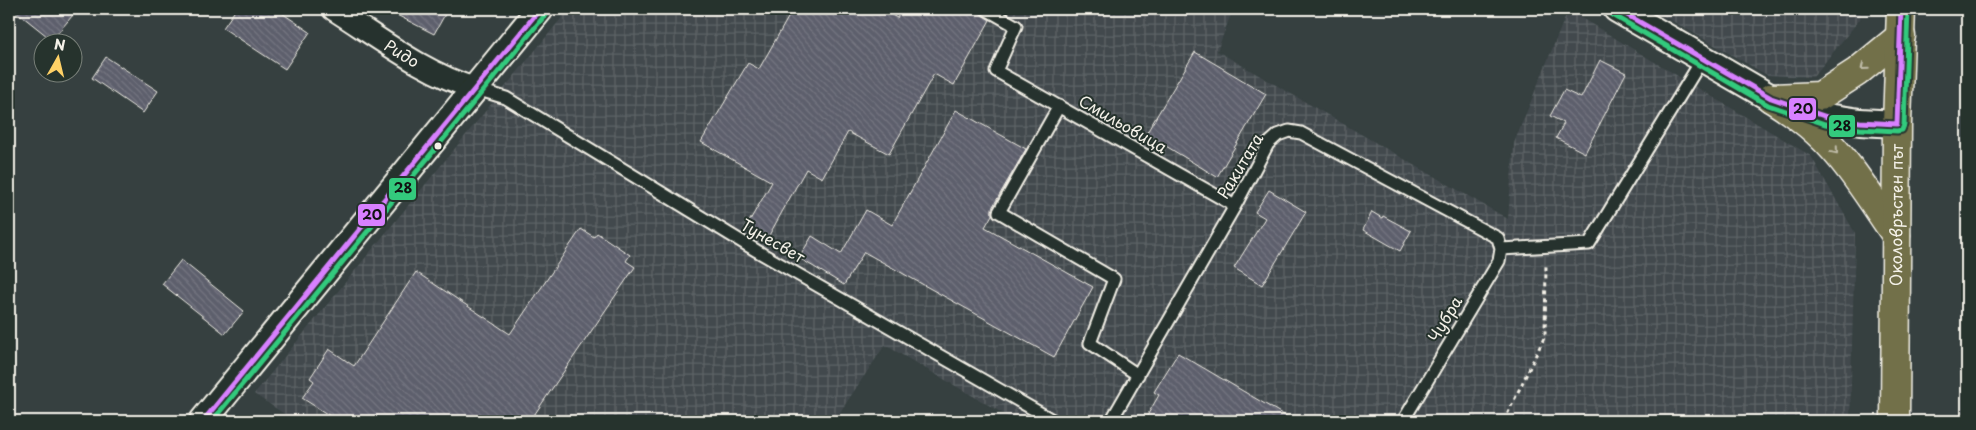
<svg xmlns="http://www.w3.org/2000/svg" width="1976" height="430" viewBox="0 0 1976 430" font-family="'Playpen Sans',sans-serif">
<style>
.industrial{fill:url(#industrial-grid)}
.building{fill:url(#building-back-hatch);stroke:#f4f1e8}
.lines{fill:none;stroke-linecap:round;stroke-linejoin:round}
.service-casing{stroke:#f4f1e8;stroke-width:15}
.minor-casing{stroke:#f4f1e8;stroke-width:25}
.tertiary-casing{stroke:#f4f1e8;stroke-width:30}
.primary-casing{stroke:#f4f1e8;stroke-width:31}
.path{stroke:#f4f1e8;stroke-width:3;stroke-dasharray:4 4;stroke-linecap:butt}
.service{stroke:#26332d;stroke-width:11}
.minor{stroke:#26332d;stroke-width:21}
.tertiary{stroke:#26332d;stroke-width:26}
.primary{stroke:#726f4a;stroke-width:28}
.bus-1-casing{stroke:#26332d;stroke-width:9}
.bus-2-casing{stroke:#26332d;stroke-width:9}
.bus-1{stroke:#d880ff;stroke-width:5}
.bus-2{stroke:#33ca7d;stroke-width:5}
.oneway{stroke:#c0bda9}
.bus-dot{fill:#f4f1e8;stroke:#26332d;stroke-width:2}
.labels{text-anchor:middle;stroke-width:4;stroke-linejoin:round;paint-order:stroke}
.street-label{font-size:16px;fill:#f4f1e8;stroke:#26332d}
.line-badge{stroke:#26332d;stroke-width:2}
.pale-badge-label{font-size:14px;text-anchor:middle;font-weight:bold;fill:#111}
</style>
<defs>
<pattern id="industrial-grid" width="8" height="8" patternUnits="userSpaceOnUse" patternTransform="scale(1.25)"><rect width="8" height="8" fill="#42494d"/><path d="M0 4h8M4 0v8" fill="none" stroke="#5e6467"/></pattern>
<pattern id="building-back-hatch" width="6" height="6" patternUnits="userSpaceOnUse" patternTransform="scale(1.25)"><rect width="6" height="6" fill="#5d5f6c"/><path d="M-1 5l2 2M0 0l6 6M5-1l2 2" fill="none" stroke="#757681"/></pattern>
</defs>
<rect width="100%" height="100%" fill="#364040"/>
<filter id="ink" filterUnits="userSpaceOnUse"><feTurbulence type="fractalNoise" baseFrequency=".02" numOctaves="2"/><feDisplacementMap in="SourceGraphic" scale="10" xChannelSelector="R" yChannelSelector="G"/><feConvolveMatrix kernelMatrix="1 2 1 2 8 2 1 2 1" color-interpolation-filters="sRGB"/></filter>
<g filter="url(#ink)">
<path class="industrial" d="M 569,9 L 1233,9 L 1217,51 L 1508,219 L 1514,143 L 1568,10 L 1811,156 L 1855,233 L 1850,421 L 1016,421 L 885,345 L 834,421 L 295,421 L 254,394 Z
M 1651,9 L 1861,9 L 1860,19 L 1813,77 L 1767,75 Z"/>
<path class="building" d="M 13,9 L 78,9 L 52,40 Z
M 236,9 L 276,9 L 310,32 L 285,69 L 223,28 Z
M 385,9 L 448,9 L 434,34 Z
M 793,9 L 881,9 L 897,18 L 902,9 L 979,9 L 982,15 L 990,20 L 954,85 L 934,74 L 889,154 L 848,132 L 822,178 L 806,169 L 767,239 L 746,227 L 772,182 L 701,142 L 748,63 L 759,69 Z
M 1195,52 L 1266,94 L 1217,177 L 1146,134 Z
M 106,57 L 158,91 L 143,113 L 92,78 Z
M 1600,60 L 1626,73 L 1585,153 L 1556,138 L 1564,123 L 1550,116 L 1564,90 L 1581,98 Z
M 956,110 L 1026,149 L 992,208 L 992,215 L 985,227 L 1093,287 L 1054,357 L 864,252 L 844,285 L 799,258 L 812,236 L 841,254 L 866,210 L 892,225 Z
M 1269,190 L 1306,212 L 1262,285 L 1234,268 L 1265,218 L 1255,212 Z
M 1372,212 L 1382,218 L 1383,216 L 1411,231 L 1400,251 L 1363,230 Z
M 581,229 L 594,237 L 597,233 L 630,255 L 626,261 L 635,267 L 530,421 L 338,421 L 302,398 L 314,381 L 310,378 L 329,349 L 354,366 L 416,272 L 510,334 Z
M 181,260 L 244,311 L 225,334 L 162,284 Z
M 1178,353 L 1294,421 L 1144,421 L 1159,395 L 1154,392 Z"/>
<g class="lines">
<defs>
<path id="service" d="M 986,9 L 1016,26 L 996,71 L 1235,206
M 476,89 L 506,98 L 757,251 L 1054,421
M 1059,106 L 999,212 L 1114,279 L 1090,343 L 1138,375
M 1501,249 L 1589,244 L 1703,58
M 1111,421 L 1235,206 L 1268,144 L 1278,135 L 1289,131 L 1301,133 L 1498,238 L 1501,249 L 1499,261 L 1403,421"/>
<g id="minor">
<path id="s1" d="M 333,9 C 379,38 424,73 476,89"/>
</g>
<path id="tertiary" d="M 1617,9 L 1771,98 L 1827,117 L 1860,122 L 1897,124
M 203,421 L 540,9"/>
<g id="primary">
<path d="M 1771,98 C 1787,108 1803,119 1817,132 C 1848,160 1872,201 1896,235"/>
<path d="M 1771,98 L 1820,96 L 1857,72 L 1901,36"/>
<path id="s2" d="M 1895,421 L 1897,124 L 1901,9"/>
</g>
</defs>
<use href="#service" class="service-casing"/>
<use href="#minor" class="minor-casing"/>
<use href="#tertiary" class="tertiary-casing"/>
<use href="#primary" class="primary-casing"/>
<path class="path" d="M 1504,421 L 1545,336 L 1546,264"/>
<use href="#service" class="service"/>
<use href="#minor" class="minor"/>
<use href="#tertiary" class="tertiary"/>
<use href="#primary" class="primary"/>
<defs>
<path id="bus-1" d="M 1617,9 L 1771,98 L 1827,117 L 1860,122 L 1897,124 L 1901,9
M 203,421 L 540,9"/>
<path id="bus-2" d="M 1613,15 L 1768,105 L 1825,124 L 1860,129 L 1897,131 L 1902,130 L 1904,125 L 1908,9
M 212,421 L 546,14"/>
</defs>
<use href="#bus-1" class="bus-1-casing"/>
<use href="#bus-2" class="bus-2-casing"/>
<use href="#bus-1" class="bus-1"/>
<use href="#bus-2" class="bus-2"/>
</g>
<defs><path id="oneway-chevron" d="M-2-3.5L2.5 0L-2 3.5" fill="none" stroke-width="1.6" stroke-linecap="round" stroke-linejoin="round" transform="scale(1.25)"/></defs>
<g class="oneway">
<use href="#oneway-chevron" transform="translate(1864 67) rotate(140)"/>
<use href="#oneway-chevron" transform="translate(1835 151) rotate(50)"/>
</g>
</g>
<circle class="bus-dot" cx="438" cy="146" r="4.5"/>
<g class="labels">
<g class="street-label">
<text dy="6" stroke="none"><textPath href="#s1" startOffset="82">Ридо</textPath></text>
<text transform="translate(1123 124) rotate(30)" y="6">Смильовица</text>
<text transform="translate(1240 166) rotate(-59)" y="6">Ракитата</text>
<text dy="6" stroke="none"><textPath href="#s2" startOffset="206">Околовръстен път</textPath></text>
<text transform="translate(773 241) rotate(30)" y="6">Тунесвет</text>
<text transform="translate(1445 319) rotate(-59)" y="6">Чубра</text>
</g>
</g>
<g class="line-badge">
<rect x="1788" y="97" width="29" height="24" rx="5" fill="#d880ff"/>
<rect x="1828" y="114" width="28" height="24" rx="5" fill="#33ca7d"/>
<rect x="388" y="177" width="29" height="24" rx="5" fill="#33ca7d"/>
<rect x="357" y="203" width="29" height="24" rx="5" fill="#d880ff"/>
</g>
<g class="pale-badge-label">
<text x="1803" y="114">20</text>
<text x="1842" y="131">28</text>
<text x="403" y="193">28</text>
<text x="372" y="220">20</text>
</g>
<rect width="1976" height="430" fill="none" stroke="#26332d" stroke-width="30"/>
<rect x="15" y="15" width="1946" height="400" fill="none" stroke="#f4f1e8" stroke-width="2" filter="url(#ink)"/>
<g transform="translate(58 58) rotate(8)"><circle r="24" fill="#26332d" stroke="#787f78"/>
<path d="M0-4L9 19L0 12L-9 19Z" fill="#ffd166"/>
<text y="-8" font-size="14" font-weight="bold" text-anchor="middle" fill="#f4f1e8">N</text>
</g>
</svg>
